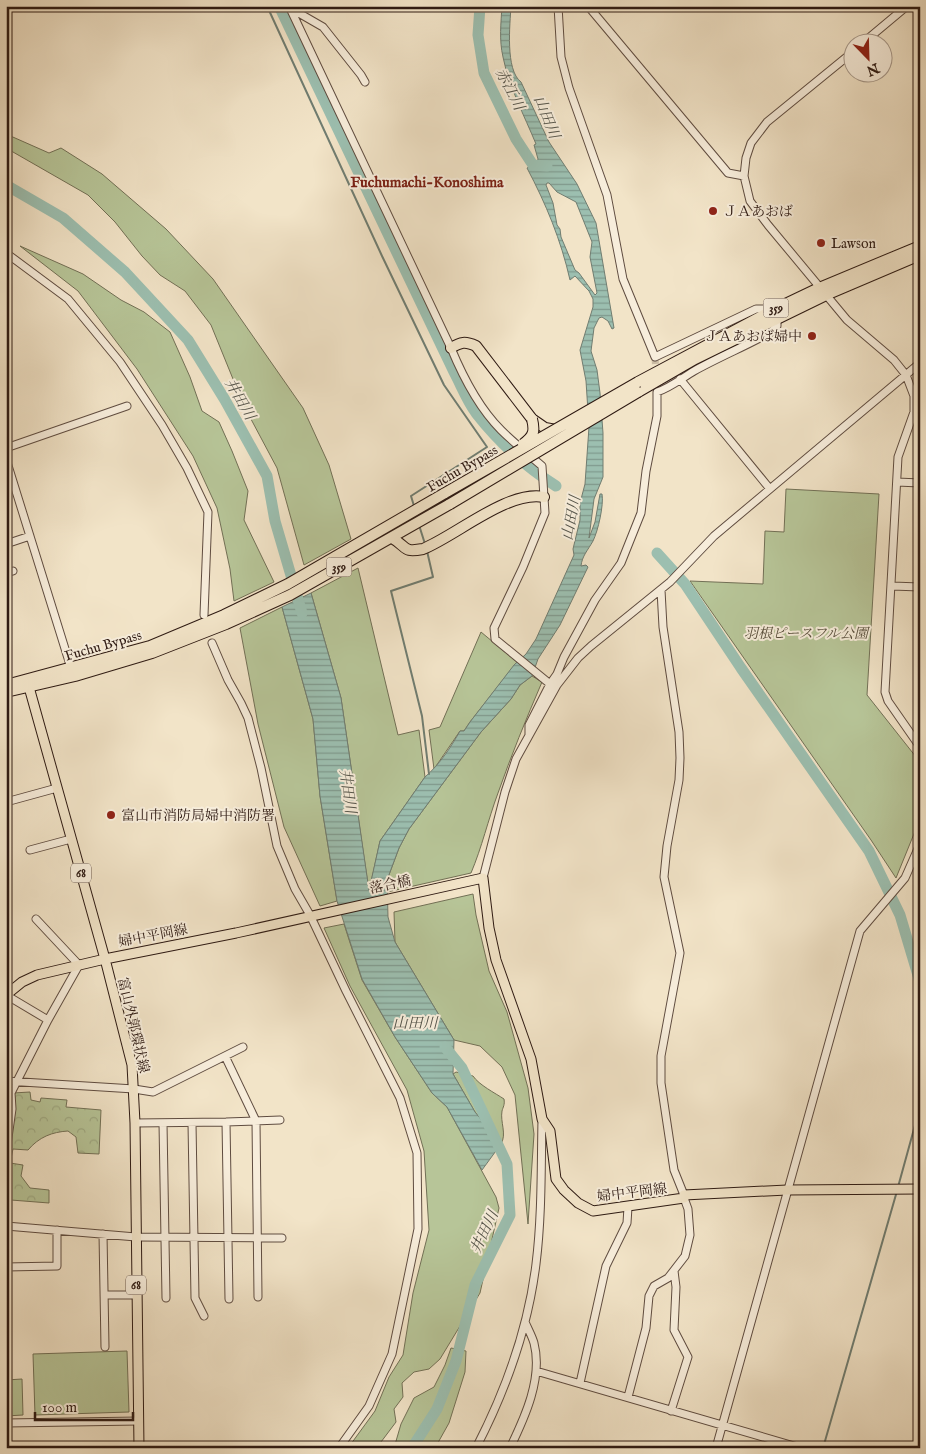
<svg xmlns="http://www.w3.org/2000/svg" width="926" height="1454" viewBox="0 0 926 1454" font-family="'IM FELL English','Noto Serif JP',serif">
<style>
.green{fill:#b7c598;stroke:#727056}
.forest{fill:url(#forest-crowns);stroke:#727056}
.water{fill:url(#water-rules);stroke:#707d71;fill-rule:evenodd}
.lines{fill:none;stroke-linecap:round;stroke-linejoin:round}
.stream{stroke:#707d71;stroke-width:2}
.river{stroke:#9cbfb0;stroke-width:11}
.minor-tunnel{stroke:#cbbca4;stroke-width:7;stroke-dasharray:7 3.5;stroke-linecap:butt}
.minor-casing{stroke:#5f4c40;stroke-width:9}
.major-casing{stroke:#2e1a13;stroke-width:11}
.highway-casing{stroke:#2e1a13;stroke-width:12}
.minor{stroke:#f7eddb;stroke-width:7}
.major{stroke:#f2e4c8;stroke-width:9}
.highway{stroke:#f2e4c8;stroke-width:10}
.highway-bridge-casing{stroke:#2e1a13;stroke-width:12;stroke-linecap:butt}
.highway-bridge{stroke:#f2e4c8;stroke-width:10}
.poi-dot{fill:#8f2418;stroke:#f7eddb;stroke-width:2}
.labels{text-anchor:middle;stroke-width:4;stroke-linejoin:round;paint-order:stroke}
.shield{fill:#f7eddb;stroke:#6a594f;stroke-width:1}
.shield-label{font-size:12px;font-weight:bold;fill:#2e1a13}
.poi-label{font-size:14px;fill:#2e1a13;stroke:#f7eddb;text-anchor:start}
.street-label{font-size:14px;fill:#2e1a13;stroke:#f7eddb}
.park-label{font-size:14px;font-style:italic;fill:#574d3b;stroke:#f7eddb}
.water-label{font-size:15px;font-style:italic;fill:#54544a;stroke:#f7eddb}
.neighbourhood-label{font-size:15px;font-weight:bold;fill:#7a1f14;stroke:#f7eddb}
</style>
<defs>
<pattern id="forest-crowns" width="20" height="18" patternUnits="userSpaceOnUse" patternTransform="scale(1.25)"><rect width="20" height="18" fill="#b7c598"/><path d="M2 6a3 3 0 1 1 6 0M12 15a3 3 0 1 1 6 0" fill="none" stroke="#9ea982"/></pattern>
<pattern id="water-rules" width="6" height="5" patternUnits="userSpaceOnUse" patternTransform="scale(1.25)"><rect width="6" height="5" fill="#9cbfb0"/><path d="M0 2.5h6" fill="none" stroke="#809a8e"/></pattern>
</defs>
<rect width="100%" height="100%" fill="#f2e4c8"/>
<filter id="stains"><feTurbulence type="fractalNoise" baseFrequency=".004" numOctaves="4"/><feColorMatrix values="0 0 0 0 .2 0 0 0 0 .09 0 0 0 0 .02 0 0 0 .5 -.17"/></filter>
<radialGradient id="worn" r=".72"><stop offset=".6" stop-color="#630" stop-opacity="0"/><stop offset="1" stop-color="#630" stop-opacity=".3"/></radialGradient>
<path class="green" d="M 6,134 L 49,153 L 61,148 L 102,174 L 166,229 L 213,279 L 303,408 L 329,465 L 351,539 L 304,565 L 277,468 L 244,406 L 211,325 L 185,291 L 160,275 L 142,256 L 115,222 L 88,195 L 6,148 Z
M 20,246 L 83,274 L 121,300 L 144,312 L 170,332 L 190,377 L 202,411 L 219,422 L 232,451 L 248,491 L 244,520 L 274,582 L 234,601 L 230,569 L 217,508 L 193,456 L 137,369 L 78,291 Z
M 786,489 L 879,494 L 867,695 L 920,762 L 920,819 L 896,878 L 871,840 L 690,581 L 763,584 L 765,531 L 784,532 Z
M 358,568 L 398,735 L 419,730 L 425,777 L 380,841 L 369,892 L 341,698 L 311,593 Z
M 282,607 L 313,719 L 320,796 L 337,901 L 320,906 L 284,827 L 258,724 L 240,628 Z
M 481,632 L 517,662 L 470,722 L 464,731 L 460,731 L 434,769 L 429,730 L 440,727 Z
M 532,676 L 542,682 C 526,719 511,756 498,793 C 488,820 482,847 471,873 L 387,892 L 387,880 L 399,848 L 409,829 L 481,732 L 511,699 L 520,685 Z
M 473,894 L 476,915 L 489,971 L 507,1012 L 528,1088 L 534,1134 L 528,1224 L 515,1095 L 502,1067 L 480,1046 L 454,1040 L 395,942 L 394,912 Z
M 344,924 L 362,980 L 395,1037 L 432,1093 L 447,1107 L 496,1197 L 499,1208 L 480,1293 L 440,1359 L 429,1369 L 414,1372 L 402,1383 L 403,1397 L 394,1409 L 396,1422 L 381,1442 L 380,1448 L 348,1448 L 375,1411 L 389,1377 L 403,1355 L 413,1293 L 429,1230 L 424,1151 L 407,1090 L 350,986 L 324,928 Z
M 456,1072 L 473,1076 C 479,1085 495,1093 504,1099 C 505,1105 503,1107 502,1111 C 500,1122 507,1134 501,1144 L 475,1112 L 453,1074 Z
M 451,1348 L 466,1351 L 465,1372 L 449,1423 L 435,1448 L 394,1448 L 401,1424 L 414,1398 L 434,1387 L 445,1365 Z
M 127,1351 L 129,1412 L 35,1415 L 33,1354 Z
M 22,1379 L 23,1415 L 6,1416 L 6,1380 Z"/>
<path class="forest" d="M 30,1092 L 31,1100 L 40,1102 L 41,1098 L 67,1100 L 66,1107 L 101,1110 L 99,1154 L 78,1153 L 76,1137 L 68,1131 C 52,1132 39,1137 28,1150 L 13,1149 L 10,1163 L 23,1165 L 21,1176 L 30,1188 L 49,1190 L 49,1203 L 11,1200 L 6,1197 L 6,1138 L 13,1093 Z"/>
<path class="water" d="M 502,6 L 511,6 C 510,24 505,70 521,82 L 549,142 L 577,184 L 596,223 L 614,328 L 612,329 L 608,321 L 602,317 L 599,318 L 594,328 L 591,351 L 597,370 L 600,393 L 603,433 L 603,477 L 594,499 L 589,538 L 595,522 L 600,494 L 602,494 C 604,505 598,531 593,541 C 588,550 582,556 581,566 L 586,565 L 588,567 L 560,625 L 538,659 L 532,676 L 520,685 L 511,699 L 481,732 L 409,829 L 399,848 L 387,880 L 388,917 L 395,942 L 454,1040 L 453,1074 L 475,1112 L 501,1144 L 482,1170 L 447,1107 L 432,1093 L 395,1037 L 362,979 L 337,901 L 320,796 L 313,719 L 282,607 L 311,593 L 341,698 L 369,890 L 380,841 L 425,777 C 440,764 451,747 460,731 L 464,731 L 470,722 L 514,665 L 526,654 L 536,639 L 574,555 L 573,549 L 580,520 L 580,503 L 585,484 L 589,427 L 586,381 L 580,350 L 593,307 L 593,299 L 589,291 L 575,276 L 570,280 C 561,240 546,204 527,168 L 537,163 L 538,159 L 534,145 L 536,144 C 524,115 509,87 503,57 C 499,40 501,23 502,6 ZM 547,183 L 549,183 L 557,192 L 576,202 L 592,242 L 590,257 L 597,293 L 595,295 L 579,273 L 575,270 L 561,237 L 560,229 L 557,225 L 553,203 L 546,185 Z"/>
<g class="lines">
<path class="stream" d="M 267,6 L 382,256 L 444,385 L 487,447 L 411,496 L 414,506
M 419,525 L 425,544
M 427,551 L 433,577 L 391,591 L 422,716 L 429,774
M 898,1187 L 920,1107
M 823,1448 L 897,1191"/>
<path class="river" d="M 279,6 L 454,372 C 461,385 467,401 476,413 C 498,441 526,467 556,486
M 480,6 L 478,35 L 484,73 L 516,139 L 533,165 L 547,166
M 6,185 L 63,218 L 125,272 L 188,340 L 225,400 L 267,476 L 275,521 L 302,613
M 657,553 L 685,584 L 741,668 L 869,851 L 900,915 L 920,982
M 412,1448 L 437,1409 L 456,1361 L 475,1285 L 510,1215 L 507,1164 L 462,1068 L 445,1047"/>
<path class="minor-tunnel" d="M 655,357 L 657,392"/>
<defs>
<path id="minor" d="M 289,6 L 451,348 C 463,377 479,408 501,430 C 514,443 528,454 542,466 L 545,513 L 523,567 L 494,628 L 495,639 L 550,684 L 529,725 L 529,734
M 558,6 L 561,57 L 569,88 L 607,195 L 623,279 L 655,357 L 756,309 L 772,309
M 588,6 L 728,173 L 744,176
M 290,8 L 323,27 L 361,75 L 365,82
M 864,42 L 907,6
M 854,51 L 767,122 L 751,143 L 746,158 L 744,176 L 750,201 L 768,225 L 847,320 L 894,360 L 906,375 L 914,396 L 914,412 L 898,457 L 885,692 L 888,701 L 920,747
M 6,253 L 68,299 L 120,362 L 162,425 L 187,468 L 208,512 L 204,615
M 680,379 L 770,489
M 6,448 L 127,406
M 6,459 L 71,668
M 897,482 L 920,483
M 6,544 L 30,536
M 6,573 L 13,571
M 892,586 L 920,587
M 661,590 L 663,627 L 679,732 L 680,758 L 679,780 L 667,846 L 664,877 L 680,953 L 661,1056 L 661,1083 L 674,1170 L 684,1195
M 212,643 L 228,680 L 241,703 L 248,718 L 261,768 L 277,846 L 295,889 L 310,915 L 346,991 L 400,1098 L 417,1153 L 418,1229 L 392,1354 L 369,1406 L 339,1448
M 550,684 L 557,674 L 564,657 L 595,600 L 621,563 L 641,513 L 646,471 L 657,416 L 657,392 C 670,388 682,378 694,371 C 719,357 746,346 771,332 L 777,326 L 777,319
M 6,802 L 57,788
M 30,850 L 71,839
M 483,878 L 505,792 L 516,759 L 557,685 L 578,658 L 591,646 L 670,582 L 714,536 L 920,363
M 6,995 L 48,1020
M 225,1056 L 256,1121 L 258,1297
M 6,1081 L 134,1089 L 153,1092 L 243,1047
M 226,1122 L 229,1299
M 135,1123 L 226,1122 L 280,1120
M 163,1123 L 166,1298
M 192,1123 L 195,1298 L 204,1316
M 6,1152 L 12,1109 L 11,1093 L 48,1020 L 79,965 L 36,919
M 6,1226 L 136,1237 L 282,1238
M 103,1234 L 105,1347
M 6,1267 L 57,1266 L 57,1230
M 104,1295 L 137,1295
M 536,1371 L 801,1448
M 580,1383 L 606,1266 L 627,1223 L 628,1207
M 628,1397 L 646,1328 L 649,1296 L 654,1286 L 668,1278 L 685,1256 L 690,1235 L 688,1209 L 684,1198
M 671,1411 L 688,1357 L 674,1330 L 676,1287 L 674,1271
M 6,1423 L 139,1421
M 476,1448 C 506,1390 528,1329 536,1264 C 542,1216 541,1167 542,1119
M 510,1448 C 525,1417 543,1378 534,1343 C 532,1336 528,1329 525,1322
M 716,1448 L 860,931 L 905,878 L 920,844"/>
<path id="major" d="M 27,680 L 105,959 L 132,1065 L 135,1123 L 139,1448
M 6,995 L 22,982 L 37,975 L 105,959 L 236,933 L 483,878 L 489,928 L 496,960 L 531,1059 L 542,1119 L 550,1131 L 556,1179 L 564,1190 L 578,1203 L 593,1211 L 684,1198 L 684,1195 L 787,1190 L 920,1189"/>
<path id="highway" d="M 451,348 C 461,342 465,341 476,346 L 532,419 L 545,428 L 556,430
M 638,382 L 775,309 L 819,288 L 920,246
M 638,392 L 695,359 L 826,295 L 920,255
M 392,538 C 408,547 402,553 423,549 C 457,535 508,490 544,497
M 6,685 L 150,646 L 224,615 L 288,584 L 445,493
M 6,692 L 75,676 L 152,653 L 226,624 L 290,595 L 450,504"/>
</defs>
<use href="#minor" class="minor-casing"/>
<use href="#major" class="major-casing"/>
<use href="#highway" class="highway-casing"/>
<use href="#minor" class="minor"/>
<use href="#major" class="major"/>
<use href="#highway" class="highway"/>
<defs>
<path id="highway-bridge" d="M 523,444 C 534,436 535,431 532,419
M 445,493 L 638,382
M 450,504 L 638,392"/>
</defs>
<use href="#highway-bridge" class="highway-bridge-casing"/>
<use href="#highway-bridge" class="highway-bridge"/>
</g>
<g class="poi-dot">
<circle cx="713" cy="211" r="5"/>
<circle cx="821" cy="243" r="5"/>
<circle cx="812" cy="336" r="5"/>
<circle cx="111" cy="815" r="5"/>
</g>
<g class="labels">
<g class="shield">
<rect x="763.5" y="298.5" width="25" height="19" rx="4"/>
<rect x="326.5" y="557.5" width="25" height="19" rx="4"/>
<rect x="71" y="863.5" width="20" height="19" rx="4"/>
<rect x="126" y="1275.5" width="20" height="19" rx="4"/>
</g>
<g class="shield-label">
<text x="776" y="312">359</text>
<text x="339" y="571">359</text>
<text x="81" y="877">68</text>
<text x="136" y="1289">68</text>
</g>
<g class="poi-label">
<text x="723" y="216">ＪＡあおば</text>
<text x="831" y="248">Lawson</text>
<text x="802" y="341" text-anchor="end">ＪＡあおば婦中</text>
<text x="121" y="820">富山市消防局婦中消防署</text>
</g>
<g class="street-label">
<text transform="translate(462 468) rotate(-30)" y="5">Fuchu Bypass</text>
<text transform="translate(103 645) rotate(-16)" y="5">Fuchu Bypass</text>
<text transform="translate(390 884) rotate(-12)" y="5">落合橋</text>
<text transform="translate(153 935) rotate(-11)" y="5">婦中平岡線</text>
<text transform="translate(134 1025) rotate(77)" y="5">富山外郭環状線</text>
<text transform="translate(632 1192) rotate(-7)" y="5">婦中平岡線</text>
</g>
<g class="park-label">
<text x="806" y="638">羽根ピースフル公園</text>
</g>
<g class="water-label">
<text transform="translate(510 89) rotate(63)" y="5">赤江川</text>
<text transform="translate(547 117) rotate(68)" y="5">山田川</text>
<text transform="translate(240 399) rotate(60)" y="5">井田川</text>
<text transform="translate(571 518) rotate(-79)" y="5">山田川</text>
<text transform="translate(348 791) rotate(82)" y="5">井田川</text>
<text x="415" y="1028">山田川</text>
<text transform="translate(484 1232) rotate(-65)" y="5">井田川</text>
</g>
<g class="neighbourhood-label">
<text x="427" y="187">Fuchumachi-Konoshima</text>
</g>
</g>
<rect width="926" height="1454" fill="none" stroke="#f2e4c8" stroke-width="25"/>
<rect x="8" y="8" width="911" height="1439" fill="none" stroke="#2e1a13" stroke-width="2.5"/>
<rect x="12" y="12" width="901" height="1429" fill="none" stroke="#2e1a13"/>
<g transform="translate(868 58) rotate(157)"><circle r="24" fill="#f7eddb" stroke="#a7998b"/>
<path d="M0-4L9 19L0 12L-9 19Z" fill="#8f2418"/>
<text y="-8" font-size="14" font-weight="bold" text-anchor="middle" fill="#2e1a13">N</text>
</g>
<path d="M35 1412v8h98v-8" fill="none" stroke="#2e1a13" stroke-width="2.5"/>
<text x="42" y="1412" font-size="15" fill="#2e1a13" stroke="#f7eddb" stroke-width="4" paint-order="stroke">100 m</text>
<rect width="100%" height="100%" filter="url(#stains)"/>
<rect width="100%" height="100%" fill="url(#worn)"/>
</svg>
